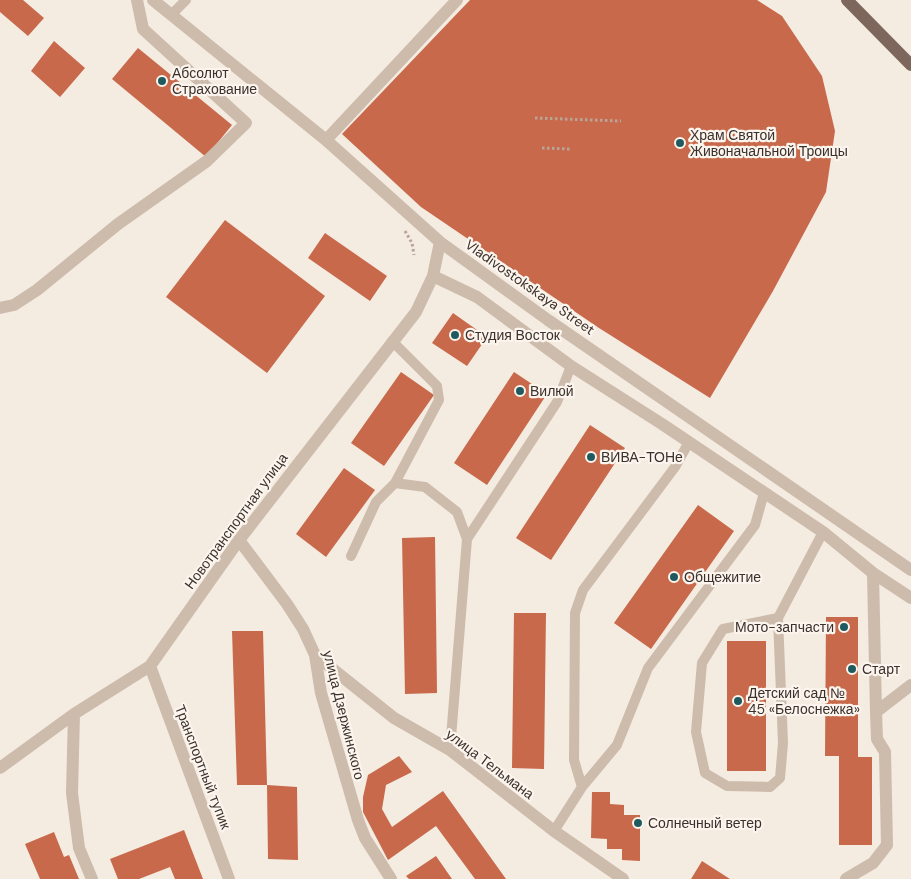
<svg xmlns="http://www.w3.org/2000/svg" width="911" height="879" viewBox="0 0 911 879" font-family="'DM Sans',sans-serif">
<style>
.building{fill:#c8694b}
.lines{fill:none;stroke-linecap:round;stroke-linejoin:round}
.path{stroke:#b9a596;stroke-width:3;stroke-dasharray:2.5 2.5;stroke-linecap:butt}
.lane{stroke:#cdbbac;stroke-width:10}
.street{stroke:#cdbbac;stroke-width:12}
.primary{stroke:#7d675c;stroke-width:12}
.poi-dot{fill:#1f5a5e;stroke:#fbf5ee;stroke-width:2}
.labels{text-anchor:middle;stroke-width:4.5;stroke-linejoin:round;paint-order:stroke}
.poi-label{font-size:14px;fill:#3b302b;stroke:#fbf5ee;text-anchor:start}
.street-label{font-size:14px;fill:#3b302b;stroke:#fbf5ee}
</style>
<rect width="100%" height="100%" fill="#f4ebe1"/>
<path class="building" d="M 0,0 L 23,0 L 44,18 L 28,36 L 0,12 Z
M 470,0 L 757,0 L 782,16 L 822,76 L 835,131 L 826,192 L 773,291 L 710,398 L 599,328 L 421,207 L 342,134 Z
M 54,41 L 85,68 L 60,97 L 31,71 Z
M 138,48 L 232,125 L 206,157 L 112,79 Z
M 225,220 L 325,296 L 267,373 L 166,297 Z
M 325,233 L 387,276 L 370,301 L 308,258 Z
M 453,313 L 487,337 L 467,366 L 432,343 Z
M 401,372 L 434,395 L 384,466 L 351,443 Z
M 514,372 L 547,394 L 487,485 L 454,463 Z
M 590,425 L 625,448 L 551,560 L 516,538 Z
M 344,468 L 375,490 L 326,557 L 296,534 Z
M 698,505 L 734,531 L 651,649 L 614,623 Z
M 435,537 L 437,693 L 405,694 L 402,538 Z
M 514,613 L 546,613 L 544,769 L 512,768 Z
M 826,617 L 858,617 L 858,757 L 872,757 L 872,845 L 839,845 L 839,756 L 825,756 Z
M 232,631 L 263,631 L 267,785 L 237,785 Z
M 727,641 L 766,641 L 766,771 L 727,771 Z
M 399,756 L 412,772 L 386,785 L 382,809 L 392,827 L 443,791 L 506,879 L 475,879 L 436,826 L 388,860 L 363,812 L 363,797 L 368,775 Z
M 267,785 L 297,787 L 298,860 L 268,859 Z
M 592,792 L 610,792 L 610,804 L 624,805 L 624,815 L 640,815 L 640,861 L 622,860 L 622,849 L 607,849 L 607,839 L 591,838 Z
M 184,830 L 203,879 L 175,879 L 170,867 L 139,879 L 118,879 L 110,859 Z
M 54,832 L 64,857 L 69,855 L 79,879 L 40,879 L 25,844 Z
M 436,856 L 452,879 L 409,879 L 406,876 Z
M 702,861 L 730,879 L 691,879 Z"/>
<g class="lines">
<path class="path" d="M 535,118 L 621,121
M 542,148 L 570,149
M 405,231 L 412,243 L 414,255"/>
<path class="lane" d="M 172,14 L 186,0
M 392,341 L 437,386 L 439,400 L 395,483
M 467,539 L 557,402 L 571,366
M 351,556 L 376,502 L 395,483 L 425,487 L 457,512 L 467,539 L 450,750
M 778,618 L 783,743 L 780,778 L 770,787 L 727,786 L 705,773 L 696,732 L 702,663 L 723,629 L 778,618 L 823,532
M 582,787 L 574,760 L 575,613 L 583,590 L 675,467 L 689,442
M 554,831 L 582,787 L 617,745 L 648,668 L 755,525 L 764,493"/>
<path class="street" d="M 153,0 L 326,140 L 440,242 L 548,320 L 911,570
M 326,140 L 457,0
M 433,276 L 477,297 L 571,366 L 662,424 L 823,532 L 873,573 L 911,598
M 0,308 L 14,305 L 37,290 L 118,224 L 207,161 L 246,123 L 143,29 L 137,0
M 239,540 L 287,604 L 303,629 L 315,655 L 321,693 L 358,820 L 365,838 L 391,879
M 873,573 L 876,712
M 315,655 L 394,718 L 450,750 L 554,831 L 623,879
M 150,666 L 229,879
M 74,714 L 72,793 L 79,848 L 92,879
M 0,768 L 74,714 L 150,666 L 239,540 L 416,312 L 433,276 L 440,242
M 846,879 L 873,863 L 887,845 L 885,752 L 877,739 L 876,712 L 911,685"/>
<path class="primary" d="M 847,0 L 911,65"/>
</g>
<g class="poi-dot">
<circle cx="162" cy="81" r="5"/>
<circle cx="680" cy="143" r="5"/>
<circle cx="455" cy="335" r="5"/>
<circle cx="520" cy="391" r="5"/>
<circle cx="591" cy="457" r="5"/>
<circle cx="674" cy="577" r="5"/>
<circle cx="844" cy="627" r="5"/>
<circle cx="852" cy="669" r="5"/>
<circle cx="738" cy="701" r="5"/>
<circle cx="638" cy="823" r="5"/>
</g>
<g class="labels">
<g class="poi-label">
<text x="172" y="78">Абсолют<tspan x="172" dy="16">Страхование</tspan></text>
<text x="690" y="140">Храм Святой<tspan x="690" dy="16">Живоначальной Троицы</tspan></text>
<text x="465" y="340">Студия Восток</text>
<text x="530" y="396">Вилюй</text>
<text x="601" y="462">ВИВА-ТОНе</text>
<text x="684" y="582">Общежитие</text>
<text x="834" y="632" text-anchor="end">Мото-запчасти</text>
<text x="862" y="674">Старт</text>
<text x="748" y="698">Детский сад №<tspan x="748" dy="16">45 «Белоснежка»</tspan></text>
<text x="648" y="828">Солнечный ветер</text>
</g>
<g class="street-label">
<text transform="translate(530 287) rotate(35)" y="5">Vladivostokskaya Street</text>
<text transform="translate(236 521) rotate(-54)" y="5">Новотранспортная улица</text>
<text transform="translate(344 715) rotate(76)" y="5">улица Дзержинского</text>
<text transform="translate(490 764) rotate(37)" y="5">улица Тельмана</text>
<text transform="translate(203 767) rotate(69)" y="5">Транспортный тупик</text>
</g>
</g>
</svg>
